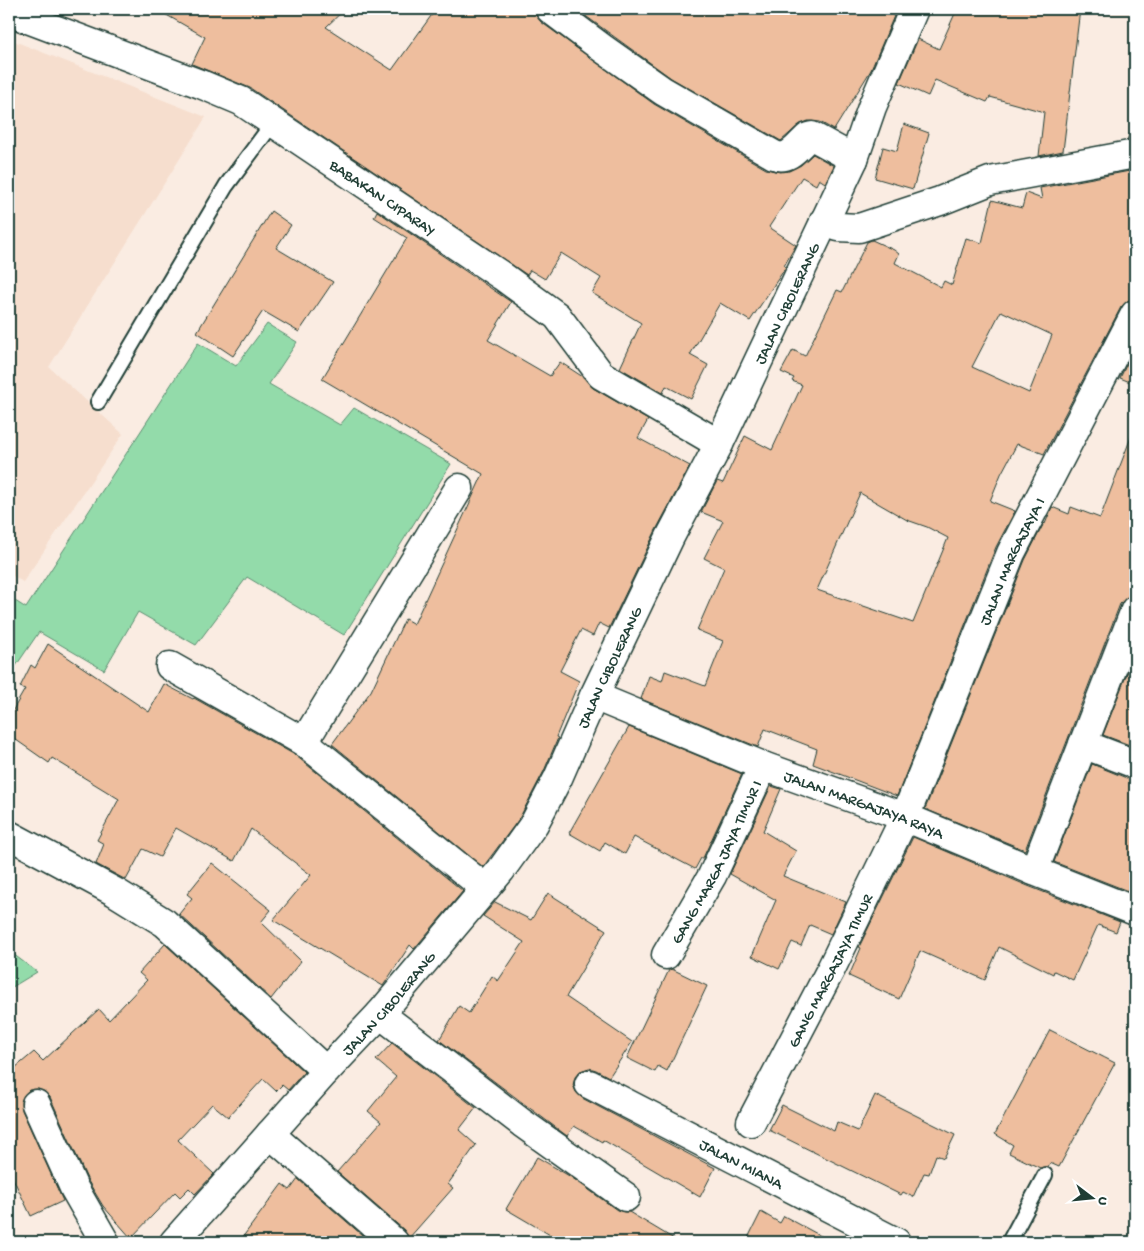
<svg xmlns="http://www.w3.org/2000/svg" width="1144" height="1251" viewBox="0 0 1144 1251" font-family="'Gochi Hand',sans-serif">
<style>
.built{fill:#f6dece}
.green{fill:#93dbaa;stroke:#598c6f}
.building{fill:#eebe9e;stroke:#1f3d34;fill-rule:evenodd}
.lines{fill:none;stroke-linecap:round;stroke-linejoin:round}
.service-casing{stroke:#1f3d34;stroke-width:18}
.minor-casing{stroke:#1f3d34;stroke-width:31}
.tertiary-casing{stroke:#1f3d34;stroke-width:31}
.service{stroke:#fff;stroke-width:14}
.minor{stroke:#fff;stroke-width:28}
.tertiary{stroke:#fff;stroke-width:28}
.labels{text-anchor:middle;stroke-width:5;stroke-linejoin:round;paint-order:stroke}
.street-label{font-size:16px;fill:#1f3d34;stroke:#fff}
</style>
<rect width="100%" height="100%" fill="#faece2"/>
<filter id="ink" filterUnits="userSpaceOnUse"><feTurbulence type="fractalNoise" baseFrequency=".02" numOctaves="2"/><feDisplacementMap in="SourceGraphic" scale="10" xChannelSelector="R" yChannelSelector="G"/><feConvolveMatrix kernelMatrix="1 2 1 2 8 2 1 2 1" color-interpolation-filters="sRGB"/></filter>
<g filter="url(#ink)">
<path class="built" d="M 9,39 L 206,117 L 49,367 L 123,434 L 23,582 L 9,574 Z"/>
<path class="green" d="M 267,324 L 297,342 L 269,384 L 340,425 L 354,408 L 451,464 L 344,635 L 247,577 L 196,645 L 138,612 L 104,670 L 39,632 L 9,676 L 9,597 L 26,608 L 198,343 L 236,366 Z
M 9,951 L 37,972 L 9,989 Z"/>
<path class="building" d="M 156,9 L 345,9 L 326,27 L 392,70 L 436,9 L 535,9 L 536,16 L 541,22 L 654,104 L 766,169 L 780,172 L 789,171 L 801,165 L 813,154 L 834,166 L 825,183 L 819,179 L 816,185 L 802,177 L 769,227 L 796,245 L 784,266 L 786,267 L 750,321 L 720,303 L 690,355 L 708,365 L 691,399 L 666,386 L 663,393 L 620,368 L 641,323 L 592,293 L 601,278 L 561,253 L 545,279 L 530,270 L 527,275 L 250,88 L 192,64 L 205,37 Z
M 576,9 L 883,9 L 894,16 L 871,70 L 834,130 L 820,122 L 808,121 L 798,126 L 781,141 L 671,78 Z
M 957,9 L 1080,9 L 1063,151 L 1039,156 L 1044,112 L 990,97 L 987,102 L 935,80 L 928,96 L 899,83 L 918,39 L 939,49 Z
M 1135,122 L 1135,139 L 1127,140 Z
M 904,124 L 929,133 L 913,189 L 875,178 L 883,147 L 897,151 Z
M 1135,170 L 1135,299 L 1127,301 L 1121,307 L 1044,454 L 1017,444 L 1001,474 L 990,501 L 1015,511 L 996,547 L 897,796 L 813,764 L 817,749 L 765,729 L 758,747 L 641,699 L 649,676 L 662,681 L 665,671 L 705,686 L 723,641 L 697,630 L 724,568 L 704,558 L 723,521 L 701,512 L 717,481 L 723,483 L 745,436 L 772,450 L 802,385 L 792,381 L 794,378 L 781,372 L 793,350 L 805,356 L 837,290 L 842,292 L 867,242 L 872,240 L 894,250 L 899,254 L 895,263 L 941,287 L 944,281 L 952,285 L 966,238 L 982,243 L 992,200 L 1022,208 L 1026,193 L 1042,199 L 1040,188 ZM 1001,311 L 1052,335 L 1029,393 L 972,367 ZM 860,493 L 907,520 L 927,527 L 948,538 L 913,623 L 817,590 Z
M 271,211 L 291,225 L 276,248 L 333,282 L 299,332 L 263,311 L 233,356 L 197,332 Z
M 377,211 L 511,302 L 488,340 L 550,376 L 560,362 L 583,377 L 593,388 L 648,420 L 638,438 L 690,466 L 656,530 L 609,628 L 599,623 L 593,636 L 581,630 L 560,671 L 579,681 L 556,737 L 558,738 L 544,771 L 519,819 L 483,867 L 332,744 L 371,691 L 405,619 L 414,624 L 483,474 L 322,379 L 407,238 L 374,217 Z
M 1135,347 L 1135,384 L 1120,378 Z
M 1133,432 L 1135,432 L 1135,595 L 1126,598 L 1120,604 L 1025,850 L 925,809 L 1025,560 L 1044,523 L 1045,524 L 1052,507 L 1069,514 L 1071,507 L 1100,518 Z
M 48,644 L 149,712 L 164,684 L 193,699 L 194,698 L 295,755 L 463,891 L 414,949 L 410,945 L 383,986 L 273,920 L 311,875 L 251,829 L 234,861 L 176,828 L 160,857 L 143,849 L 126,880 L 96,864 L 104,844 L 97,840 L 119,799 L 52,758 L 49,763 L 9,735 L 9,717 L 25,689 L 20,687 L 31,665 L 35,668 Z
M 1135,653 L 1135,747 L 1103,735 Z
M 629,727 L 742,774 L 703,858 L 701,858 L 695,869 L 634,837 L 625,854 L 605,842 L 600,851 L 569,833 Z
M 1092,764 L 1129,779 L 1135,779 L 1135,889 L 1133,893 L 1054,862 Z
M 771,786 L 781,789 L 763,831 L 796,851 L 783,876 L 846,902 L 831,934 L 810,925 L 801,946 L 792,942 L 779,969 L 752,956 L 776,900 L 730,874 Z
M 913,837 L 1028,886 L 1120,922 L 1116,932 L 1098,925 L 1073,980 L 1054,971 L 1053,974 L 999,947 L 985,980 L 920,951 L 899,999 L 849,976 L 861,948 L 859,947 Z
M 212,863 L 271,910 L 261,922 L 301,961 L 271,999 L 179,914 L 192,898 L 187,894 Z
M 548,893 L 606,930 L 566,997 L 632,1042 L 609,1077 L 596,1070 L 589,1068 L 580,1071 L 575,1077 L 573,1085 L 576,1092 L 582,1098 L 715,1168 L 700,1197 L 603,1140 L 602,1142 L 574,1126 L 567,1136 L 439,1040 L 459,1006 L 469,1013 L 492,976 L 498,981 L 524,942 L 483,916 L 495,902 L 531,920 Z
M 165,944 L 304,1072 L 288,1090 L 282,1085 L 276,1091 L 263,1079 L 228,1117 L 212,1104 L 178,1140 L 214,1174 L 195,1194 L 189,1188 L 180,1197 L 175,1192 L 131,1238 L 103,1206 L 88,1181 L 50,1097 L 45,1092 L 38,1089 L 29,1090 L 24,1095 L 21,1102 L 22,1110 L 63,1201 L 31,1216 L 9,1170 L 9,1073 L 34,1052 L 43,1061 L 99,1009 L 109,1020 L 147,980 L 139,973 Z
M 672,969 L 707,986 L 667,1071 L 658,1066 L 655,1072 L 627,1058 L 669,970 Z
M 1050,1030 L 1115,1063 L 1059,1167 L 1050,1163 L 1048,1167 L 1040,1168 L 1009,1153 L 1013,1145 L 995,1134 Z
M 392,1043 L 476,1108 L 459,1130 L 476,1145 L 448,1184 L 453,1188 L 409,1238 L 404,1230 L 337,1172 L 381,1122 L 368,1111 L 396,1077 L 376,1060 Z
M 875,1095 L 955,1135 L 944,1158 L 936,1155 L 929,1174 L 924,1173 L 913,1197 L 903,1192 L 901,1195 L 769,1130 L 782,1105 L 834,1131 L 837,1122 L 858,1131 Z
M 537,1157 L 571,1177 L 617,1210 L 624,1212 L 629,1212 L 679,1242 L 562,1242 L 506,1209 Z
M 298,1179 L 370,1242 L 239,1242 L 282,1184 L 290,1190 Z
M 761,1212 L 780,1223 L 784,1216 L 832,1242 L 746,1242 Z"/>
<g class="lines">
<defs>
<path id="service" d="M 98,402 L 226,186 L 273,123
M 1009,1242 L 1045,1175"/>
<g id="minor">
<path d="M 550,9 L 602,48 L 663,91 L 774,155 C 789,161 797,147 808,137 L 812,136 L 854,159"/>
<path id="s1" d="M 9,12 L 203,85 L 241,101 L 502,276 L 557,316 L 601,375 L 719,444"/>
<path d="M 824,221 L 838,227 L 859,228 L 940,201 L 990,181 L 1135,154"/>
<path d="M 459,488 L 304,742 L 485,888"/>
<path d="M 170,666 L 304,742"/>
<path id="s2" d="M 594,696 L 763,766 L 905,817 L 1034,871 L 1135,911"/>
<path d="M 1083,744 L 1135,764"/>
<path d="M 9,835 L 115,892 L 165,923 L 326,1071"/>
<path d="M 1034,871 L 1135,610"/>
<path id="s3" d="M 666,955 L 712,876 L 763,766"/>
<path d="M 380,1014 L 522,1123 L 626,1197"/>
<path id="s4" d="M 589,1084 L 896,1242"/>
<path d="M 36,1104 L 74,1188 L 105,1242"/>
<path id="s5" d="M 751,1122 L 831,969 L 905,817 L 1011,553 L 1135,314"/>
<path d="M 270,1134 L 394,1242"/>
</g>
<g id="tertiary">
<path id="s6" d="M 174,1242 L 326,1071 L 380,1014 L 501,870 L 534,824 L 558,778 L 594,696 L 670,537 L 719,444 L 854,159 L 872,107 L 914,9"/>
</g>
</defs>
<use href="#service" class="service-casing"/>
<use href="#minor" class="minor-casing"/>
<use href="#tertiary" class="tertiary-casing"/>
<use href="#service" class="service"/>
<use href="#minor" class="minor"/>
<use href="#tertiary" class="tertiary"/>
</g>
</g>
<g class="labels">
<g class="street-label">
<text dy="6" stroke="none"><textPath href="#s1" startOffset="420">BABAKAN CIPARAY</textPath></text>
<text dy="6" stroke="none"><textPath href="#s6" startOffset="1131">JALAN CIBOLERANG</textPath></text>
<text dy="6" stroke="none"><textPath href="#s5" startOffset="619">JALAN MARGAJAYA I</textPath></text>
<text dy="6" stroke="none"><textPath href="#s6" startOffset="726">JALAN CIBOLERANG</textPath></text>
<text dy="6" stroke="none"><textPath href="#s2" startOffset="291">JALAN MARGAJAYA RAYA</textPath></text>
<text dy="6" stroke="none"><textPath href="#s3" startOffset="106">GANG MARGA JAYA TIMUR I</textPath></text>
<text dy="6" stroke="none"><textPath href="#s5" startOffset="171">GANG MARGAJAYA TIMUR</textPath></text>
<text dy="6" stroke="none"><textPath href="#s6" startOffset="321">JALAN CIBOLERANG</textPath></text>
<text dy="6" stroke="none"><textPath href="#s4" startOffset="172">JALAN MIANA</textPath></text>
</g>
</g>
<rect width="1144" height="1251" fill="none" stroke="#fff" stroke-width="30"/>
<rect x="15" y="15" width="1114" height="1221" fill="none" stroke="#1f3d34" stroke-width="2" filter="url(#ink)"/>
<g transform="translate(1092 1198) rotate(106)" stroke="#ffffff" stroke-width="4" paint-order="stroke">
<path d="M0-4L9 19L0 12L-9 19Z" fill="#1f3d34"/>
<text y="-8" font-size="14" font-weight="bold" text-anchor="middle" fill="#1f3d34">U</text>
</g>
</svg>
